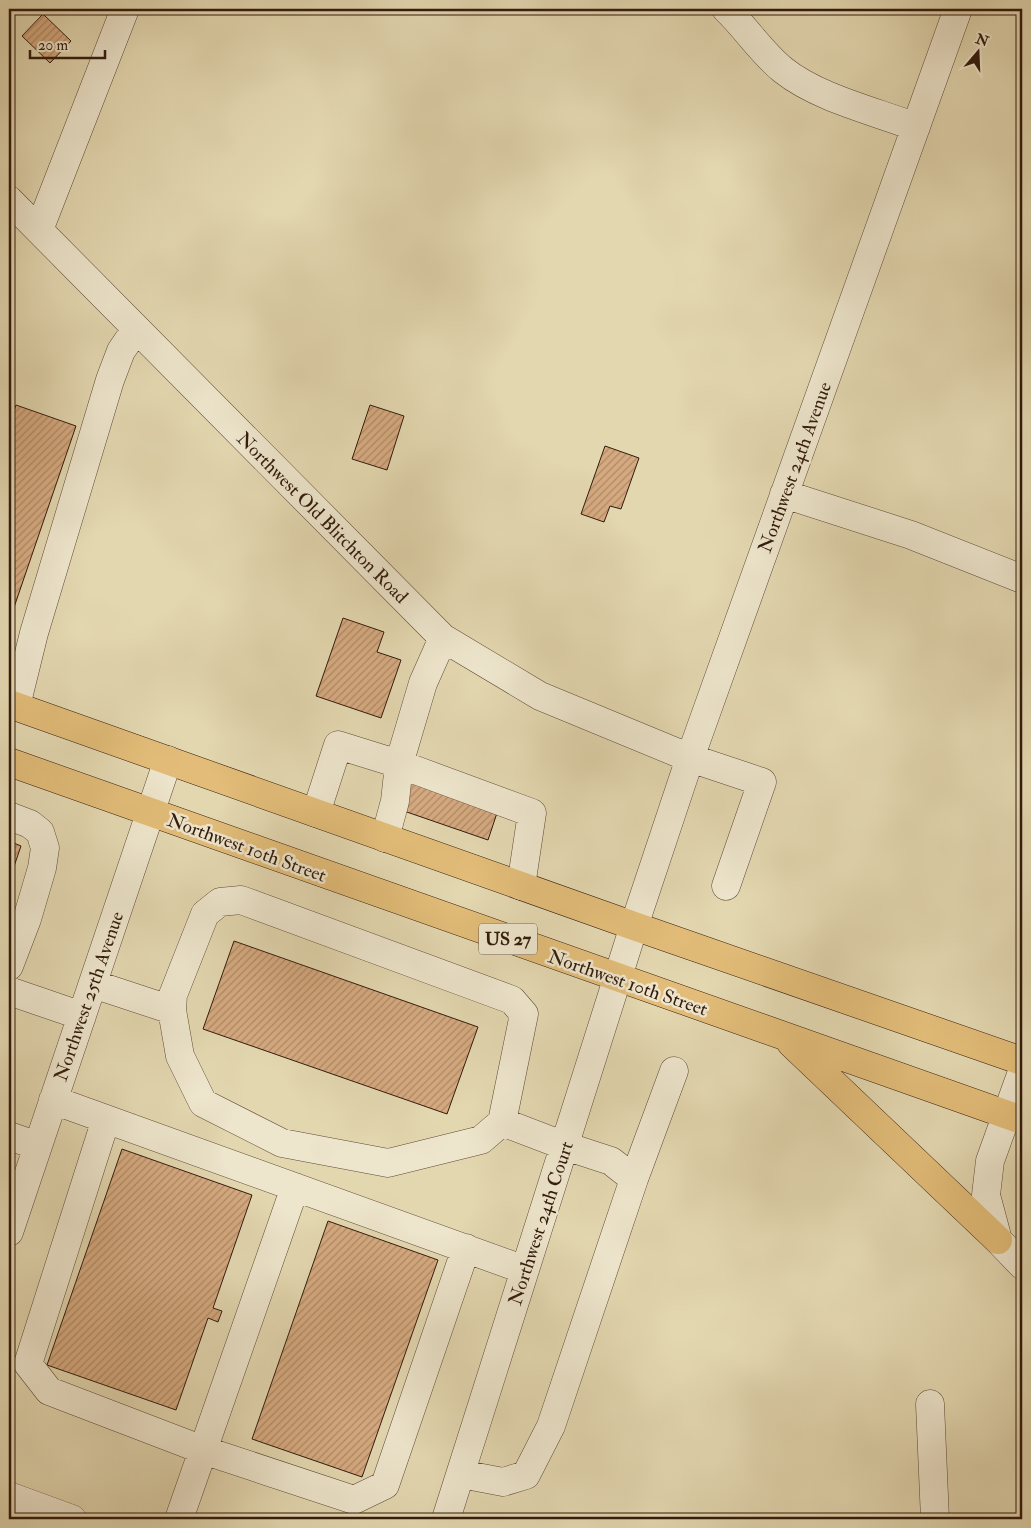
<svg xmlns="http://www.w3.org/2000/svg" width="1031" height="1528" viewBox="0 0 1031 1528" font-family="'IM FELL Double Pica',serif">
<style>
.building{fill:url(#building-hatch);stroke:#321b0d}
.lines{fill:none;stroke-linecap:round;stroke-linejoin:round}
.minor-casing{stroke:#5e4a36;stroke-width:29}
.highway-casing{stroke:#321b0d;stroke-width:29}
.minor{stroke:#ede5cc;stroke-width:28}
.highway{stroke:#e2bc78;stroke-width:28}
.labels{text-anchor:middle;stroke-width:5;stroke-linejoin:round;paint-order:stroke}
.shield{fill:#ede5cc;stroke:#6a5846;stroke-width:1}
.shield-label{font-size:18px;font-weight:bold;fill:#321b0d}
.street-label{font-size:19px;fill:#321b0d;stroke:#ede5cc}
</style>
<defs>
<pattern id="building-hatch" width="6" height="6" patternUnits="userSpaceOnUse" patternTransform="scale(1.25)"><rect width="6" height="6" fill="#d6aa80"/><path d="M-1 1l2-2M0 6l6-6M5 7l2-2" fill="none" stroke="#ae8a67"/></pattern>
</defs>
<rect width="100%" height="100%" fill="#e3d7b0"/>
<filter id="stains"><feTurbulence type="fractalNoise" baseFrequency=".004" numOctaves="4"/><feColorMatrix values="0 0 0 0 .2 0 0 0 0 .09 0 0 0 0 .02 0 0 0 .5 -.17"/></filter>
<radialGradient id="worn" r=".72"><stop offset=".6" stop-color="#630" stop-opacity="0"/><stop offset="1" stop-color="#630" stop-opacity=".3"/></radialGradient>
<path class="building" d="M 43,14 L 71,41 L 50,63 L 22,36 Z
M 16,405 L 76,426 L 9,622 L 9,425 Z
M 370,405 L 404,416 L 387,470 L 352,459 Z
M 605,446 L 639,458 L 621,509 L 610,506 L 604,522 L 581,514 Z
M 343,618 L 384,632 L 377,652 L 401,660 L 381,718 L 316,696 Z
M 412,777 L 499,807 L 488,840 L 401,810 Z
M 9,841 L 21,846 L 9,881 Z
M 234,941 L 478,1027 L 447,1114 L 203,1029 Z
M 122,1149 L 252,1195 L 213,1308 L 222,1311 L 218,1322 L 208,1318 L 176,1410 L 47,1365 Z
M 328,1221 L 438,1260 L 362,1477 L 252,1439 Z"/>
<g class="lines">
<defs>
<path id="minor" d="M 726,9 C 746,28 761,52 783,70 C 818,98 874,111 916,127
M 9,200 L 443,638 L 540,696 L 690,758 L 762,782 L 726,886
M 39,230 L 125,9
M 784,494 L 911,535 L 1022,579
M 16,706 L 34,633 L 110,380 L 121,351 L 136,329
M 316,813 L 338,745 L 399,764 L 532,813 L 521,886
M 9,816 L 30,824 L 40,832 L 45,848 L 42,868 L 27,919 L 9,966
M 385,838 L 395,801 L 399,764 L 423,683 L 443,638
M 93,984 L 172,1010
M 9,991 L 82,1016
M 1022,1072 L 990,1161 L 986,1195 L 998,1240 L 1022,1265
M 53,1100 L 525,1270
M 106,1119 L 28,1364 L 49,1391 L 203,1450 L 354,1500 L 385,1485 L 466,1248
M 9,1136 L 38,1146
M 634,1179 L 674,1071
M 9,1232 L 168,760
M 930,1404 L 935,1519
M 461,1474 L 503,1482 L 526,1475 L 551,1426 L 634,1179 L 611,1161 L 565,1146 L 502,1122 L 481,1140 L 388,1163 L 282,1143 L 203,1103 L 180,1056 L 172,1010 L 173,995 L 205,914 L 220,902 L 241,900 L 512,1000 L 524,1014 L 502,1122
M 9,1496 L 72,1519
M 179,1519 L 295,1187
M 446,1519 L 634,926 L 690,758 L 958,9"/>
<path id="highway" d="M 9,704 L 634,926 L 1022,1061
M 9,762 L 1022,1120
M 791,1043 L 998,1240"/>
</defs>
<use href="#minor" class="minor-casing"/>
<use href="#highway" class="highway-casing"/>
<use href="#minor" class="minor"/>
<use href="#highway" class="highway"/>
</g>
<g class="labels">
<rect class="shield" x="479" y="923.5" width="58" height="31" rx="4"/>
<g class="shield-label">
<text x="508" y="945">US 27</text>
</g>
<g class="street-label">
<text transform="translate(794 467) rotate(-70)" y="7">Northwest 24th Avenue</text>
<text transform="translate(323 517) rotate(45)" y="7">Northwest Old Blitchton Road</text>
<text transform="translate(247 847) rotate(20)" y="7">Northwest 10th Street</text>
<text transform="translate(628 982) rotate(19)" y="7">Northwest 10th Street</text>
<text transform="translate(88 996) rotate(-71)" y="7">Northwest 25th Avenue</text>
<text transform="translate(540 1223) rotate(-72)" y="7">Northwest 24th Court</text>
</g>
</g>
<rect width="1031" height="1528" fill="none" stroke="#e3d7b0" stroke-width="30"/>
<rect x="10" y="10" width="1011" height="1508" fill="none" stroke="#321b0d" stroke-width="2.5"/>
<rect x="15" y="15" width="1001" height="1498" fill="none" stroke="#321b0d"/>
<g transform="translate(978 52) rotate(19)" stroke="#ede5cc" stroke-width="4" paint-order="stroke">
<path d="M0-4L9 19L0 12L-9 19Z" fill="#321b0d"/>
<text y="-8" font-size="14" font-weight="bold" text-anchor="middle" fill="#321b0d">N</text>
</g>
<path d="M30 50v8h75v-8" fill="none" stroke="#321b0d" stroke-width="2.5"/>
<text x="38" y="50" font-size="15" fill="#321b0d" stroke="#ede5cc" stroke-width="4" paint-order="stroke">20 m</text>
<rect width="100%" height="100%" filter="url(#stains)"/>
<rect width="100%" height="100%" fill="url(#worn)"/>
</svg>
